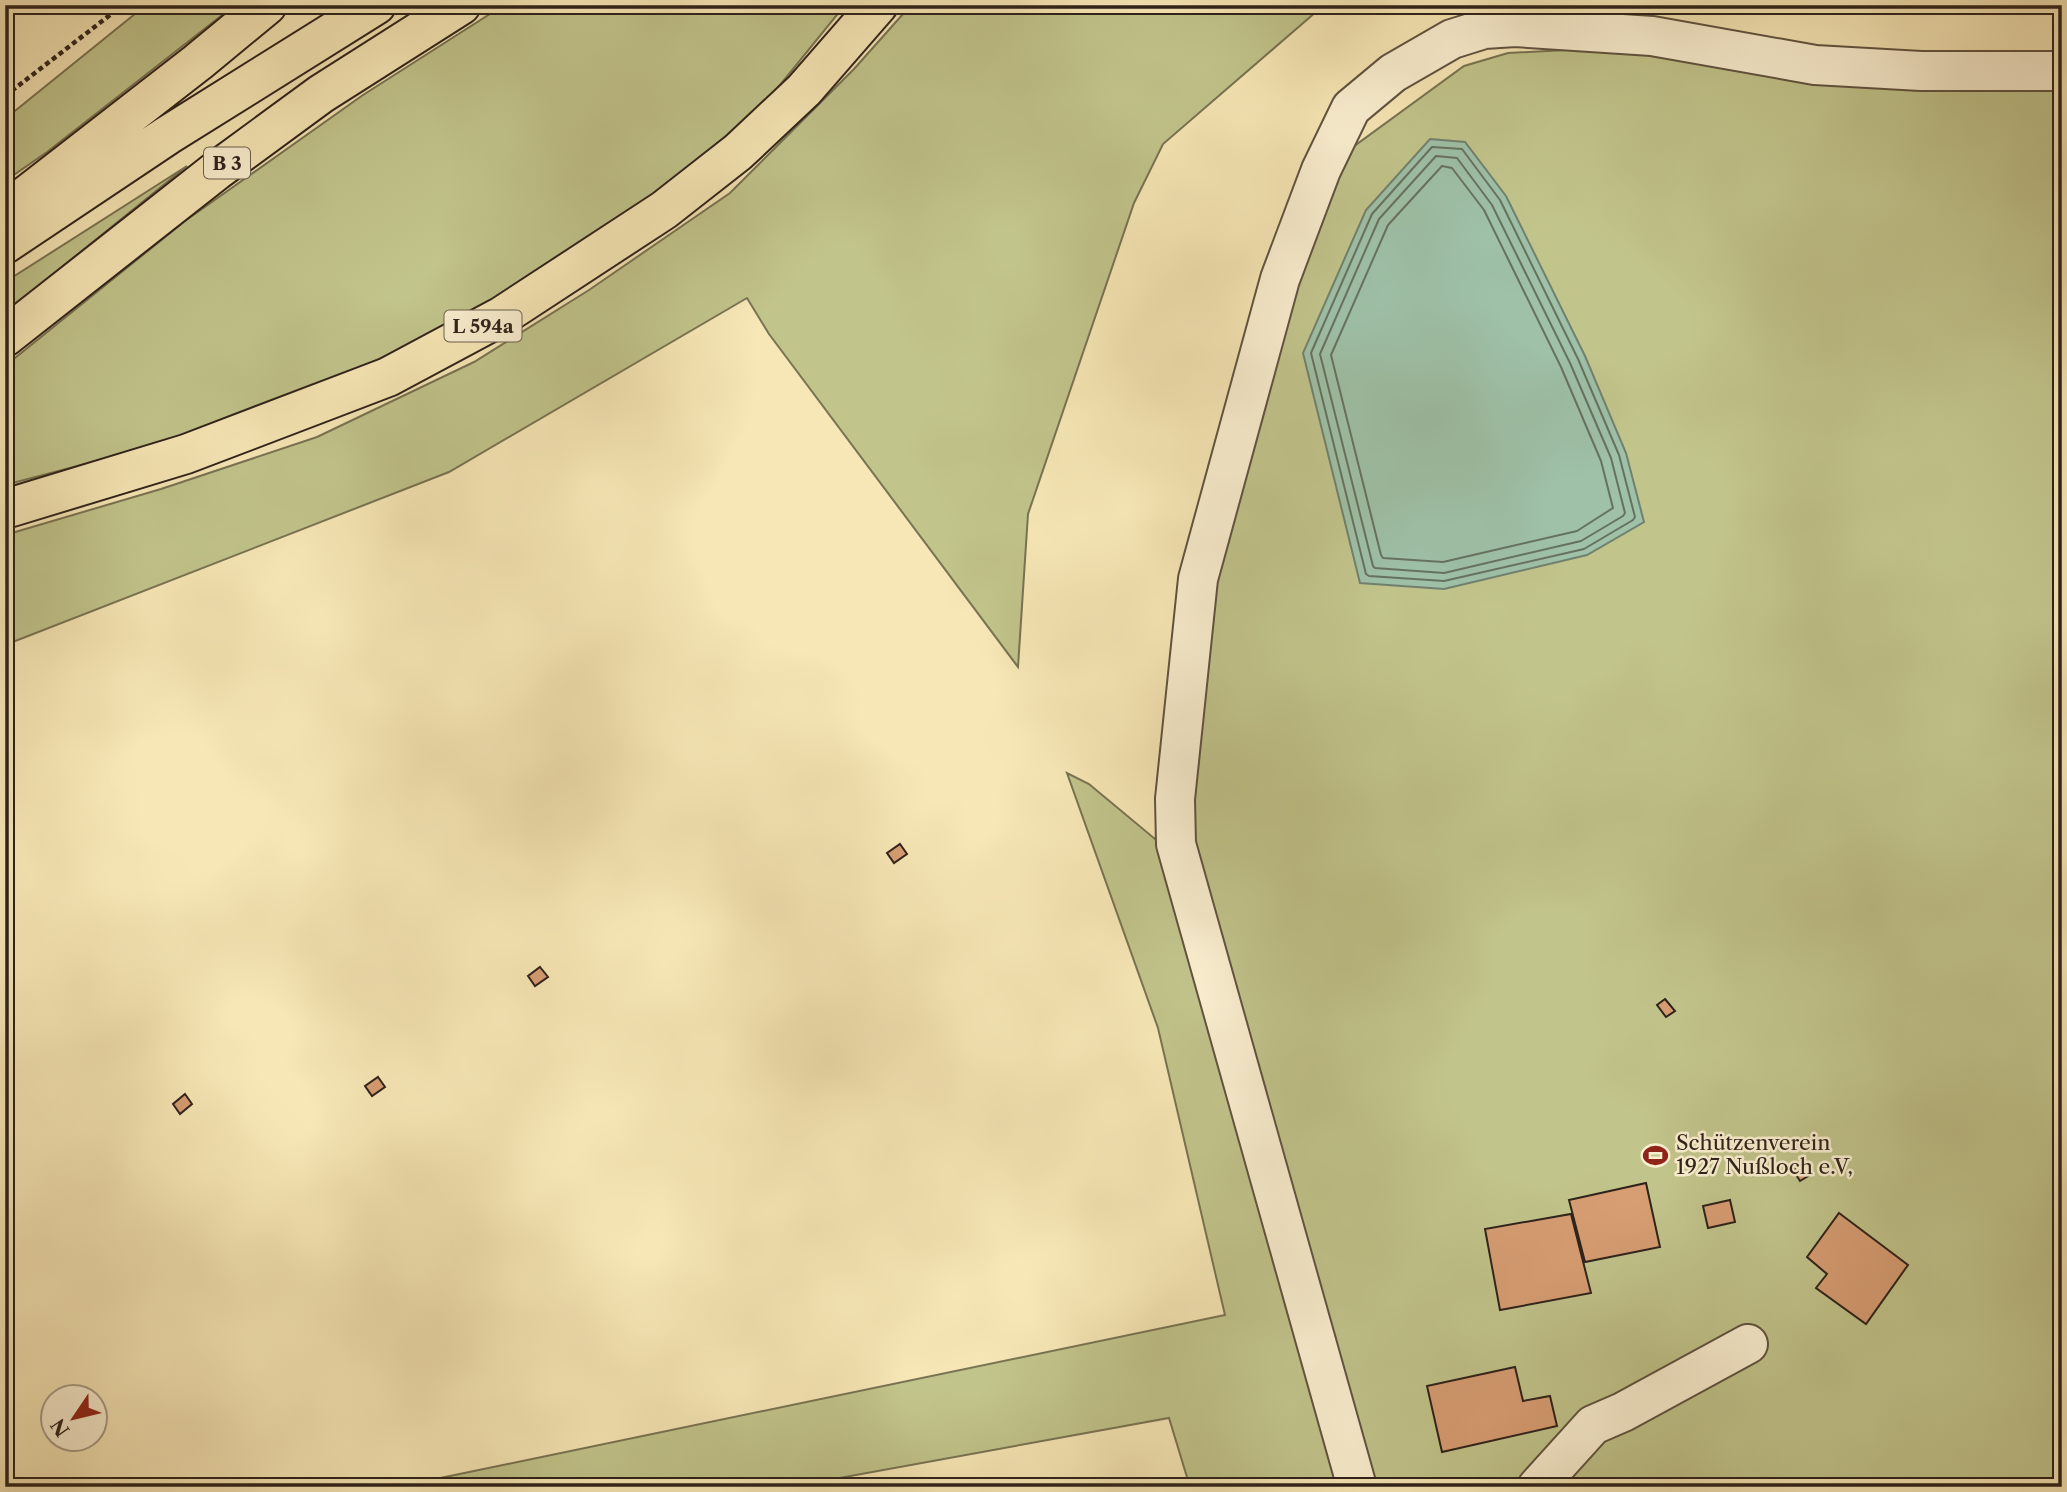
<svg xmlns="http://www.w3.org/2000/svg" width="2067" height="1492" viewBox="0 0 2067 1492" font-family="'Libre Caslon Text',serif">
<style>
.green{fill:#c1c48b;stroke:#787352;stroke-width:2}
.water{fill:#9ec1a8;stroke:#71816f;stroke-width:2}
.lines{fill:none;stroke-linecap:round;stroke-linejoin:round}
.shore{stroke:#667261;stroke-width:2}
.building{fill:#d79d73;stroke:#2e221a;stroke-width:2}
.minor-casing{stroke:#605341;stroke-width:42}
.highway-casing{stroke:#2e221a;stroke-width:42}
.path{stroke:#2e221a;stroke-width:4.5;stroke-dasharray:5 3.5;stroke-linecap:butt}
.minor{stroke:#faefd0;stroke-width:38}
.highway{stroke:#f7e7b6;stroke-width:38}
.labels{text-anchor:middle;stroke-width:5;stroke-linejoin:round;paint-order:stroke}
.shield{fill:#faefd0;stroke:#6b6051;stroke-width:2}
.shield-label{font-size:19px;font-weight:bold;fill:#2e221a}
.poi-label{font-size:21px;fill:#2e221a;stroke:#faefd0;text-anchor:start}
</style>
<rect width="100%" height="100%" fill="#f7e7b6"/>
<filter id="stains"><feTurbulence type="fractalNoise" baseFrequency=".00286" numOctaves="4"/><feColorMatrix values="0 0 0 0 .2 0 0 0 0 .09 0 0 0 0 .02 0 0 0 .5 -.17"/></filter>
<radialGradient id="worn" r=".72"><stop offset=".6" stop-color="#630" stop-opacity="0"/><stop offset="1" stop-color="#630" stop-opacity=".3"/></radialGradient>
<path class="green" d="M 146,5 L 235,5 L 47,152 L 5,181 L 5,119 Z
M 504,5 L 845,5 L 763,106 L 661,189 L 538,275 L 399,351 L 192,436 L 5,485 L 5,366 L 185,221 L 363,95 Z
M 911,5 L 1324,5 L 1163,144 L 1134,203 L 1028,514 L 1018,667 L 769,334 L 747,298 L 449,472 L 5,645 L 5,535 L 161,489 L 317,437 L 474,362 L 589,290 L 730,193 L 854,69 Z
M 1603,48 L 2062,85 L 2062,1487 L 1190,1487 L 1169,1418 L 790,1487 L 397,1487 L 1225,1315 L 1158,1028 L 1067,773 L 1089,784 L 1161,844 L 1207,585 L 1269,350 L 1338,158 L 1464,66 L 1508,53 Z
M 187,166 L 5,313 L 5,282 Z"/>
<path class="water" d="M 1430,139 L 1465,142 L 1506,196 L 1585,356 L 1626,453 L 1644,522 L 1587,555 L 1444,589 L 1360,583 L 1303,353 L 1366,210 Z"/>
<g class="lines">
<path class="shore" d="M 1432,147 L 1462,149 L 1500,200 L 1578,359 L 1619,455 L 1635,517 L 1633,520 L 1584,549 L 1444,581 L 1369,576 L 1366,574 L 1311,353 L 1372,214 Z
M 1436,156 L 1457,158 L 1492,205 L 1570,363 L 1611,458 L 1625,513 L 1623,516 L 1581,541 L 1444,573 L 1375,568 L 1373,566 L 1320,354 L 1379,219 Z
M 1442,166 L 1452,168 L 1484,210 L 1561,367 L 1601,461 L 1613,508 L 1577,531 L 1443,562 L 1383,558 L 1381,555 L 1331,355 L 1388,225 Z"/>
</g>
<path class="building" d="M 900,844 L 907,854 L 894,863 L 887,853 Z
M 540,967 L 548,977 L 535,986 L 528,976 Z
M 1665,999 L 1675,1011 L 1666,1017 L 1657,1005 Z
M 378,1077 L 385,1087 L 372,1096 L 365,1086 Z
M 185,1094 L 192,1104 L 180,1114 L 173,1104 Z
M 1802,1163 L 1810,1175 L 1800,1181 L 1793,1170 Z
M 1646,1183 L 1660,1247 L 1585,1262 L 1569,1200 Z
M 1730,1200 L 1735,1222 L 1708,1228 L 1703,1206 Z
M 1839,1213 L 1908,1265 L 1866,1324 L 1816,1288 L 1827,1274 L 1807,1257 Z
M 1571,1214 L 1591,1293 L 1500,1310 L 1485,1229 Z
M 1515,1367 L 1523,1401 L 1550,1396 L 1557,1426 L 1442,1452 L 1427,1386 Z"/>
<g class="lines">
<defs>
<path id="minor" d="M 1357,1487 L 1176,844 L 1175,799 L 1198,579 L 1280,279 L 1321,170 L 1351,108 L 1393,73 L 1452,39 L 1484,29 L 1515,27 L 1652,36 L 1815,65 L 1921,71 L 2062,71
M 1537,1487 L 1593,1425 L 1623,1412 L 1748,1344"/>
<path id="highway" d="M 5,212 L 198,62 L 267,5
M 5,244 L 168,135 L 376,5
M 5,337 L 216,171 L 321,94 L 461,5
M 5,509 L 186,454 L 388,377 L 502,316 L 664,210 L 738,152 L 804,90 L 878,5"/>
</defs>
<use href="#minor" class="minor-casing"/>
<use href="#highway" class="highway-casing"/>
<path class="path" d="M 5,96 L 123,5"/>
<use href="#minor" class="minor"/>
<use href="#highway" class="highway"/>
</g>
<defs>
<symbol id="stadium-bare" viewBox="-9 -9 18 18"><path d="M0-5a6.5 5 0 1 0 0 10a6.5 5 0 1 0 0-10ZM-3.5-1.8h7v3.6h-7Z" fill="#8f2418" stroke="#faefd0" stroke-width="2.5" paint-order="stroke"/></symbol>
</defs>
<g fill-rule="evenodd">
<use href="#stadium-bare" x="1638" y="1138" width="35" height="35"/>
</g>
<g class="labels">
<g class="shield">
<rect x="204" y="147.5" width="46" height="31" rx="5"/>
<rect x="444.5" y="310.5" width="77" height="31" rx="5"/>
</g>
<g class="shield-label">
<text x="227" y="170">B 3</text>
<text x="483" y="333">L 594a</text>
</g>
<g class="poi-label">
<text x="1676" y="1150">Schützenverein<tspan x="1676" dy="24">1927 Nußloch e.V,</tspan></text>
</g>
</g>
<rect width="2067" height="1492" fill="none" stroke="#f7e7b6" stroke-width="28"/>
<rect x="7" y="7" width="2053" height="1478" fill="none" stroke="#2e221a" stroke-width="3.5"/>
<rect x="14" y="14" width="2039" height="1464" fill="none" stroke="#2e221a" stroke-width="2"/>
<g transform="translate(74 1418) rotate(235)"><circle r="33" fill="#faefd0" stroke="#a89d87" stroke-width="2"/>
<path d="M0-5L12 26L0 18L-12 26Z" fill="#8f2418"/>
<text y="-10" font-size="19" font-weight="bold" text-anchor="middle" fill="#2e221a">N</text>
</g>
<rect width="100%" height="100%" filter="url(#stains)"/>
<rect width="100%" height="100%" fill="url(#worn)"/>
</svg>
